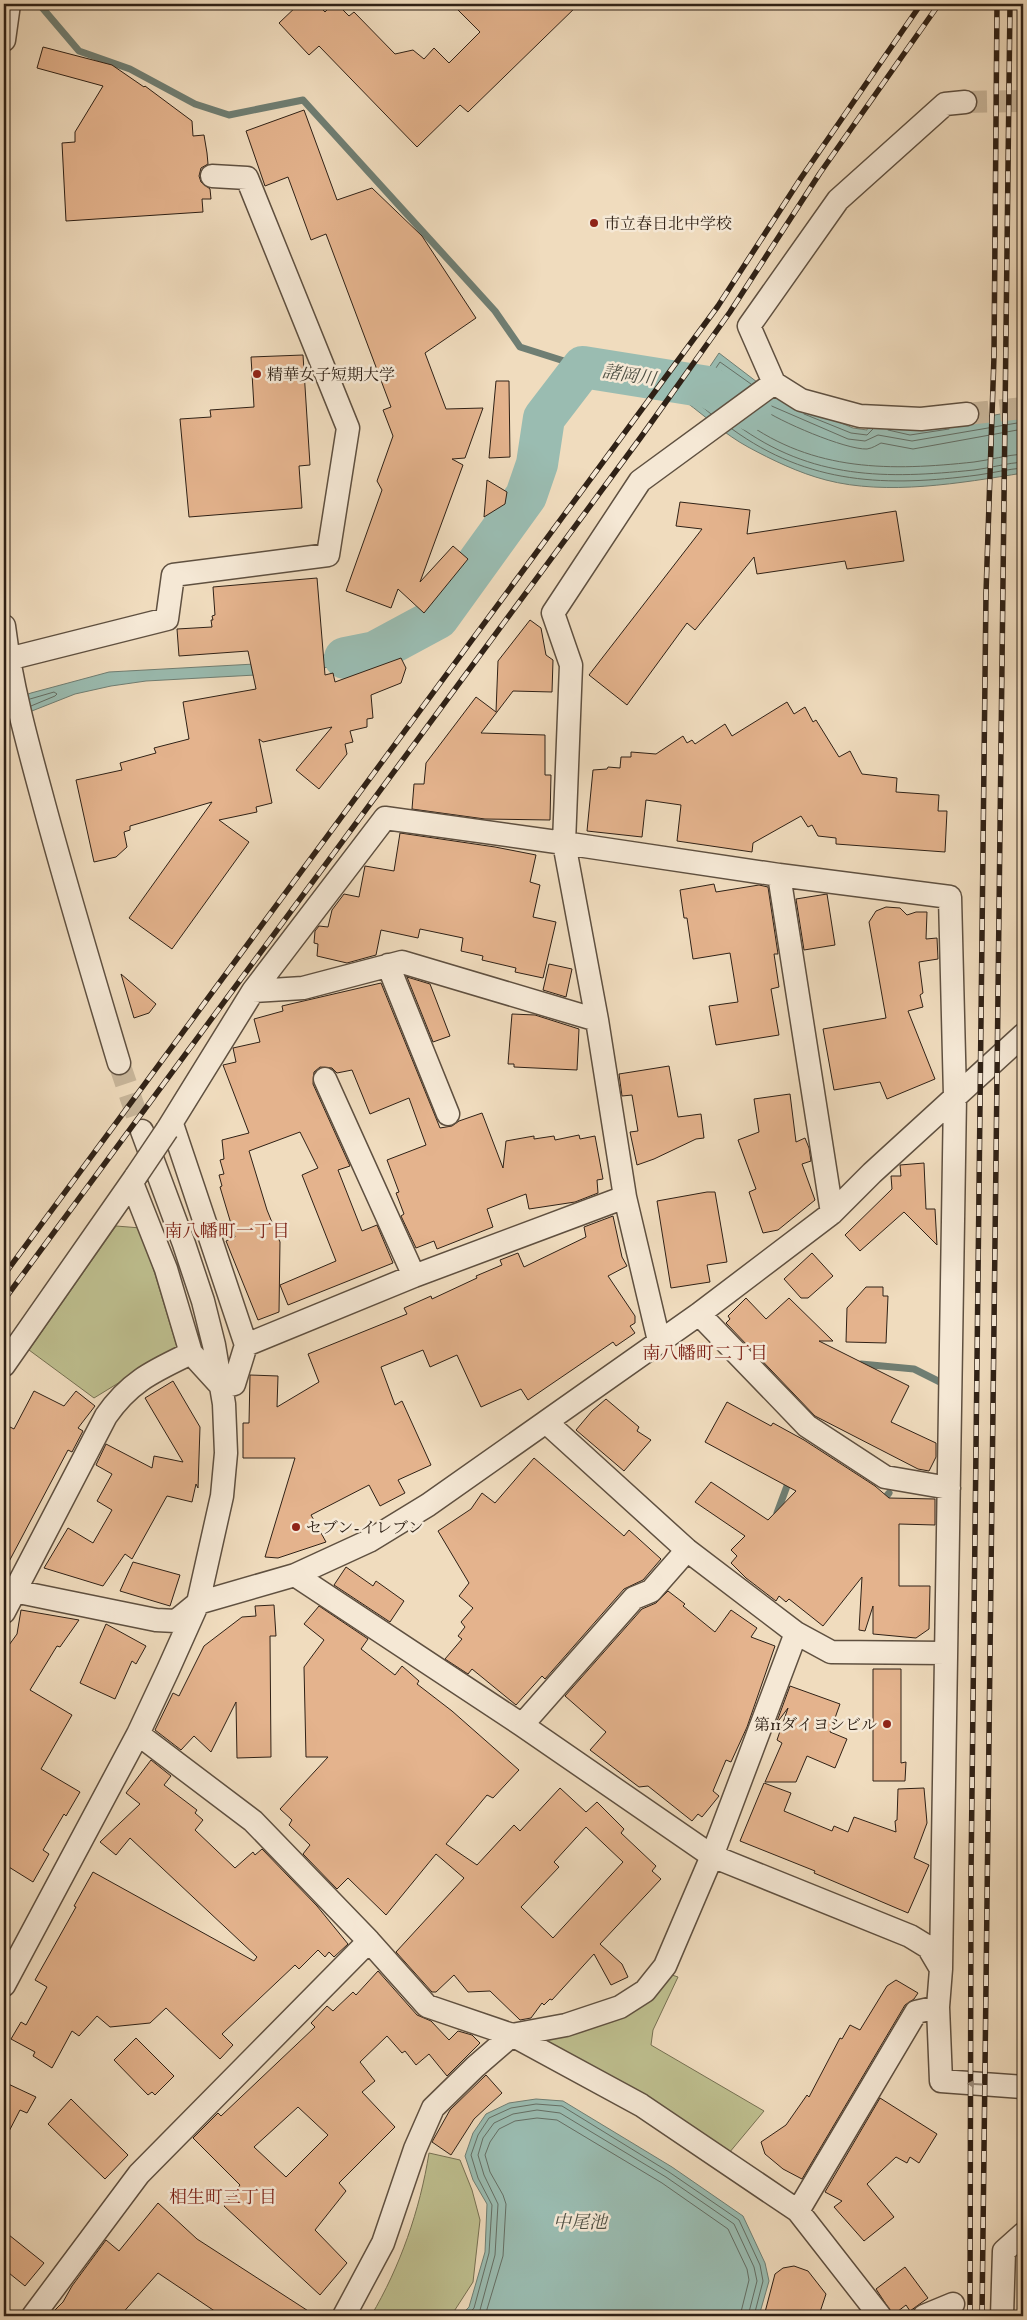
<svg xmlns="http://www.w3.org/2000/svg" width="1027" height="2320" viewBox="0 0 1027 2320" font-family="'IM FELL Double Pica','Noto Serif JP',serif">
<style>
.green{fill:#bebf8f;stroke:#767052}
.water{fill:#9abcb1;stroke:#6f7e73}
.lines{fill:none;stroke-linecap:round;stroke-linejoin:round}
.shore{stroke:#646e64;stroke-width:1}
.stream{stroke:#6f7e73;stroke-width:7}
.river{stroke:#9abcb1;stroke-width:42}
.building{fill:#e4b38d;stroke:#2f2116;fill-rule:evenodd}
.minor-tunnel{stroke:#c9b79c;stroke-width:22;stroke-dasharray:22 11;stroke-linecap:butt}
.minor-casing{stroke:#5f5040;stroke-width:25}
.minor{stroke:#f5e8d5;stroke-width:22}
.rail-casing{stroke:#2f2116;stroke-width:5.5}
.rail{stroke:#f5e8d5;stroke-width:4;stroke-dasharray:11;stroke-linecap:butt}
.minor-bridge-casing{stroke:#5f5040;stroke-width:25;stroke-linecap:butt}
.minor-bridge{stroke:#f5e8d5;stroke-width:22}
.oneway{fill:#9c8e7f}
.poi-dot{fill:#8f2418;stroke:#f5e8d5;stroke-width:2}
.labels{text-anchor:middle;stroke-width:5;stroke-linejoin:round;paint-order:stroke}
.poi-label{font-size:16px;fill:#2f2116;stroke:#f5e8d5;text-anchor:start}
.water-label{font-size:18px;font-style:italic;fill:#4f5044;stroke:#f5e8d5}
.neighbourhood-label{font-size:18px;fill:#7a1f14;stroke:#f5e8d5}
</style>
<rect width="100%" height="100%" fill="#f0dcbe"/>
<filter id="stains"><feTurbulence type="fractalNoise" baseFrequency=".004" numOctaves="4"/><feColorMatrix values="0 0 0 0 .2 0 0 0 0 .09 0 0 0 0 .02 0 0 0 .5 -.17"/></filter>
<radialGradient id="worn" r=".72"><stop offset=".6" stop-color="#630" stop-opacity="0"/><stop offset="1" stop-color="#630" stop-opacity=".3"/></radialGradient>
<path class="green" d="M 116,1226 L 141,1228 L 177,1347 L 94,1398 L 29,1350 Z
M 669,1974 L 678,1977 L 653,2030 L 651,2045 L 764,2111 L 729,2153 L 538,2043 Z
M 429,2153 L 460,2160 L 472,2190 L 480,2220 L 473,2282 L 451,2316 L 371,2316 C 400,2267 420,2210 429,2153 Z"/>
<path class="water" d="M 719,353 L 774,395 L 853,428 L 867,430 L 868,424 L 885,424 L 910,430 L 1023,410 L 1023,473 C 961,483 887,496 826,480 C 799,473 772,460 748,447 C 726,435 706,417 686,402 Z
M 344,652 L 346,665 L 274,674 L 146,681 L 111,686 L 75,694 L 4,722 L 4,703 L 31,693 L 109,672 L 273,663 Z
M 536,2099 L 563,2101 L 672,2167 L 743,2216 L 765,2263 L 769,2281 L 759,2316 L 460,2316 L 469,2307 L 485,2252 L 487,2204 L 473,2180 L 465,2156 L 473,2133 L 486,2114 L 509,2103 Z"/>
<g class="lines">
<path class="shore" d="M 767,404 L 848,439 L 865,441 L 878,435 L 912,441 L 1023,422
M 722,405 L 713,397 L 723,382 L 740,392
M 761,408 C 778,421 846,450 867,449 C 873,448 877,445 881,443 L 913,449 L 1023,429
M 716,410 L 703,399 L 721,371 L 746,388
M 711,414 L 694,400 L 720,362 L 751,384
M 804,414 L 851,433 L 867,435 L 873,429
M 744,421 C 814,472 891,471 974,462 C 990,460 1007,455 1023,454
M 737,425 C 812,480 886,479 974,470 C 991,468 1007,463 1023,462
M 732,429 C 809,485 887,487 978,475 C 993,473 1008,469 1023,468
M 888,430 L 910,435 L 949,429
M 30,699 L 54,692 L 57,694 L 55,696 L 31,706
M 467,2316 L 474,2308 L 489,2253 L 492,2205 L 478,2178 L 471,2155 L 478,2135 L 489,2118 L 511,2108 L 536,2104 L 562,2106 L 669,2172 L 739,2220 L 760,2265 L 763,2281 L 754,2316
M 476,2316 L 480,2310 L 495,2255 L 498,2204 L 484,2175 L 478,2155 L 483,2138 L 494,2123 L 513,2114 L 537,2110 L 560,2113 L 666,2177 L 734,2224 L 754,2267 L 757,2281 L 748,2316
M 485,2316 L 503,2256 L 506,2204 L 503,2195 L 490,2172 L 485,2155 L 490,2142 L 499,2129 L 515,2121 L 537,2118 L 557,2120 L 662,2183 L 728,2229 L 747,2269 L 749,2280 L 740,2316"/>
<path class="stream" d="M 39,4 L 79,51 L 130,69 L 195,104 L 229,115 L 303,100 L 495,311 L 520,347 L 583,367
M 859,1369 L 861,1364 L 914,1369 L 942,1383
M 881,1503 L 889,1493
M 777,1513 L 790,1478"/>
<path class="river" d="M 345,658 L 375,652 L 438,618 L 526,496 L 537,464 L 544,418 L 583,367 L 708,387 L 751,410"/>
</g>
<path class="building" d="M 299,4 L 317,4 L 325,12 L 333,4 L 337,4 L 349,16 L 354,12 L 395,54 L 413,50 L 424,59 L 434,48 L 449,63 L 480,32 L 452,4 L 579,4 L 468,112 L 460,105 L 417,147 L 319,46 L 309,55 L 279,23 Z
M 43,47 L 112,65 L 144,87 L 145,86 L 192,121 L 193,136 L 204,135 L 207,153 L 208,164 L 201,168 L 199,176 L 201,182 L 210,189 L 211,199 L 202,199 L 203,212 L 66,221 L 62,143 L 75,142 L 75,132 L 103,86 L 37,68 Z
M 304,110 L 337,200 L 372,188 L 422,236 L 476,318 L 425,353 L 446,409 L 483,408 L 465,458 L 452,459 L 463,465 L 420,582 L 453,546 L 468,559 L 424,613 L 398,589 L 391,608 L 346,591 L 382,490 L 377,481 L 393,436 L 383,410 L 391,407 L 326,234 L 311,240 L 288,177 L 265,186 L 246,131 Z
M 303,355 L 310,465 L 299,466 L 302,508 L 189,517 L 180,419 L 211,417 L 210,410 L 254,407 L 251,357 Z
M 496,381 L 509,381 L 510,457 L 489,458 Z
M 487,480 L 507,492 L 505,504 L 484,517 Z
M 680,502 L 750,510 L 747,534 L 896,511 L 904,561 L 847,569 L 845,561 L 757,574 L 754,557 L 695,630 L 687,623 L 627,705 L 589,675 L 702,529 L 676,526 Z
M 317,578 L 325,675 L 333,673 L 335,682 L 401,658 L 406,668 L 401,683 L 371,695 L 373,718 L 367,719 L 367,727 L 350,731 L 353,742 L 345,744 L 347,754 L 319,789 L 296,770 L 332,727 L 263,742 L 259,739 L 272,803 L 256,807 L 257,812 L 219,820 L 249,842 L 172,949 L 129,918 L 212,802 L 130,826 L 130,830 L 124,832 L 127,847 L 116,857 L 94,862 L 76,780 L 122,770 L 120,763 L 156,753 L 154,748 L 189,739 L 183,702 L 256,689 L 248,651 L 179,656 L 177,629 L 212,627 L 211,620 L 213,620 L 212,616 L 215,615 L 213,587 Z
M 530,620 L 541,628 L 546,655 L 553,660 L 552,692 L 513,691 L 481,733 L 545,735 L 545,775 L 551,775 L 550,820 L 485,819 L 412,809 L 414,784 L 424,784 L 426,763 L 476,697 L 496,712 L 498,661 Z
M 787,702 L 794,714 L 805,707 L 813,722 L 816,720 L 839,757 L 850,751 L 862,774 L 897,778 L 896,792 L 939,795 L 938,811 L 947,811 L 945,852 L 836,844 L 836,838 L 818,836 L 812,825 L 808,827 L 801,816 L 753,843 L 752,852 L 677,841 L 681,805 L 646,800 L 642,837 L 587,831 L 593,770 L 607,769 L 608,767 L 620,768 L 621,757 L 631,757 L 631,752 L 656,754 L 683,736 L 687,743 L 692,740 L 695,744 L 725,724 L 732,736 Z
M 400,833 L 495,847 L 536,855 L 530,882 L 540,885 L 533,917 L 556,922 L 543,978 L 515,972 L 516,968 L 482,960 L 483,956 L 461,951 L 463,938 L 420,929 L 418,938 L 381,930 L 376,955 L 347,963 L 317,956 L 318,944 L 314,943 L 315,931 L 319,926 L 328,927 L 332,910 L 344,894 L 359,897 L 365,866 L 394,871 Z
M 714,884 L 716,892 L 759,885 L 768,887 L 778,954 L 774,954 L 779,987 L 771,989 L 779,1035 L 716,1045 L 709,1006 L 738,1002 L 730,953 L 693,959 L 687,918 L 684,918 L 680,890 Z
M 827,894 L 835,945 L 804,950 L 796,899 Z
M 886,907 L 900,908 L 907,915 L 916,912 L 927,912 L 926,939 L 937,938 L 938,959 L 919,962 L 923,993 L 920,995 L 923,1007 L 908,1011 L 935,1079 L 887,1099 L 880,1082 L 834,1090 L 823,1029 L 886,1018 L 869,922 L 876,911 Z
M 549,964 L 572,969 L 566,997 L 543,990 Z
M 121,974 L 156,1004 L 149,1013 L 134,1018 Z
M 407,977 L 430,984 L 450,1036 L 433,1042 Z
M 381,983 L 440,1128 L 452,1126 L 459,1121 L 482,1113 L 503,1168 L 506,1141 L 534,1136 L 534,1139 L 554,1136 L 555,1140 L 579,1135 L 580,1139 L 595,1136 L 603,1179 L 597,1180 L 598,1193 L 575,1202 L 529,1209 L 526,1194 L 487,1209 L 493,1227 L 437,1249 L 434,1241 L 416,1248 L 401,1216 L 404,1214 L 396,1193 L 399,1192 L 387,1160 L 426,1145 L 409,1098 L 370,1114 L 352,1070 L 337,1073 L 332,1068 L 320,1067 L 314,1072 L 313,1084 L 350,1166 L 338,1170 L 362,1231 L 377,1225 L 393,1263 L 288,1305 L 280,1285 L 336,1261 L 302,1175 L 318,1168 L 300,1132 L 249,1151 L 267,1210 L 280,1242 L 279,1312 L 258,1320 L 226,1241 L 235,1237 L 220,1187 L 222,1186 L 219,1175 L 224,1174 L 220,1160 L 224,1159 L 222,1140 L 249,1133 L 223,1065 L 236,1062 L 233,1048 L 260,1042 L 254,1019 L 283,1011 L 282,1006 Z
M 512,1014 L 535,1015 L 579,1029 L 577,1070 L 514,1067 L 514,1064 L 508,1064 Z
M 669,1066 L 678,1117 L 701,1114 L 704,1138 L 696,1139 L 654,1159 L 637,1165 L 630,1132 L 638,1131 L 632,1095 L 622,1096 L 619,1074 Z
M 790,1094 L 796,1142 L 805,1138 L 809,1148 L 811,1161 L 802,1164 L 815,1200 L 778,1230 L 763,1233 L 749,1192 L 756,1189 L 738,1140 L 759,1132 L 754,1099 Z
M 924,1163 L 926,1209 L 935,1209 L 937,1245 L 904,1212 L 860,1251 L 845,1235 L 892,1189 L 891,1176 L 901,1176 L 900,1165 Z
M 707,1192 L 715,1192 L 727,1262 L 707,1265 L 710,1282 L 671,1288 L 657,1201 Z
M 613,1216 L 622,1257 L 627,1266 L 608,1276 L 635,1316 L 635,1323 L 630,1326 L 635,1333 L 616,1346 L 613,1342 L 528,1400 L 521,1389 L 481,1407 L 457,1355 L 430,1367 L 423,1350 L 381,1367 L 395,1405 L 402,1401 L 431,1465 L 398,1480 L 405,1493 L 380,1506 L 369,1485 L 311,1515 L 326,1542 L 278,1558 L 265,1557 L 295,1458 L 243,1458 L 243,1423 L 249,1423 L 250,1375 L 278,1376 L 277,1407 L 319,1382 L 308,1354 L 407,1314 L 404,1308 L 431,1296 L 432,1299 L 477,1278 L 476,1276 L 502,1265 L 500,1260 L 518,1253 L 524,1267 L 586,1237 L 584,1227 Z
M 812,1253 L 833,1276 L 808,1298 L 801,1298 L 784,1279 Z
M 866,1287 L 883,1287 L 883,1296 L 888,1296 L 886,1343 L 846,1342 L 847,1308 Z
M 746,1298 L 766,1319 L 789,1298 L 833,1341 L 819,1341 L 909,1386 L 891,1422 L 936,1443 L 936,1457 L 929,1471 L 918,1469 L 815,1416 L 726,1323 L 730,1319 L 728,1316 Z
M 173,1381 L 200,1427 L 198,1488 L 196,1484 L 192,1502 L 167,1496 L 132,1559 L 125,1554 L 103,1586 L 44,1568 L 68,1528 L 93,1543 L 112,1510 L 97,1501 L 112,1474 L 96,1465 L 106,1444 L 152,1468 L 154,1456 L 183,1462 L 145,1398 Z
M 34,1391 L 64,1406 L 76,1391 L 95,1406 L 78,1428 L 83,1431 L 72,1452 L 68,1450 L 4,1571 L 4,1424 L 14,1429 Z
M 606,1399 L 639,1427 L 637,1431 L 651,1440 L 624,1471 L 576,1430 L 592,1411 Z
M 727,1402 L 771,1426 L 773,1423 L 804,1440 L 875,1486 L 889,1498 L 935,1499 L 935,1525 L 899,1524 L 899,1586 L 930,1586 L 929,1629 L 916,1638 L 873,1634 L 873,1606 L 865,1631 L 859,1630 L 862,1577 L 823,1626 L 789,1599 L 786,1602 L 779,1596 L 776,1601 L 746,1578 L 731,1563 L 737,1556 L 731,1550 L 745,1536 L 695,1502 L 711,1482 L 768,1520 L 796,1491 L 705,1442 Z
M 534,1458 L 624,1536 L 629,1530 L 661,1559 L 643,1580 L 624,1589 L 545,1679 L 542,1676 L 516,1705 L 472,1669 L 468,1674 L 445,1659 L 462,1639 L 458,1636 L 465,1627 L 461,1622 L 473,1608 L 459,1596 L 469,1583 L 438,1531 L 471,1509 L 482,1493 L 495,1503 Z
M 133,1562 L 180,1575 L 170,1606 L 120,1591 Z
M 346,1567 L 373,1586 L 376,1581 L 404,1601 L 390,1622 L 334,1585 Z
M 668,1591 L 685,1604 L 683,1606 L 715,1632 L 731,1610 L 757,1628 L 751,1637 L 775,1646 L 747,1727 L 731,1762 L 726,1760 L 713,1791 L 719,1796 L 702,1817 L 698,1814 L 692,1821 L 648,1786 L 639,1787 L 590,1750 L 606,1732 L 565,1696 L 642,1609 L 656,1603 Z
M 274,1605 L 276,1636 L 270,1636 L 271,1757 L 237,1758 L 236,1702 L 211,1752 L 194,1736 L 181,1750 L 155,1730 L 173,1693 L 179,1696 L 204,1646 L 242,1617 L 256,1616 L 255,1606 Z
M 319,1606 L 368,1639 L 361,1649 L 395,1675 L 402,1666 L 419,1681 L 417,1684 L 452,1711 L 519,1770 L 493,1798 L 487,1795 L 446,1844 L 477,1865 L 514,1825 L 520,1831 L 560,1788 L 586,1812 L 597,1802 L 624,1829 L 621,1833 L 656,1866 L 652,1871 L 661,1879 L 600,1944 L 622,1964 L 628,1977 L 611,1985 L 594,1954 L 552,2000 L 550,1999 L 544,2005 L 542,2003 L 531,2018 L 520,2020 L 490,1991 L 468,1992 L 454,1975 L 436,1992 L 432,1992 L 396,1952 L 464,1878 L 436,1854 L 386,1915 L 348,1878 L 337,1889 L 303,1854 L 310,1845 L 289,1825 L 292,1820 L 280,1809 L 328,1757 L 306,1757 L 304,1667 L 324,1640 L 304,1624 ZM 586,1827 L 623,1862 L 553,1938 L 521,1907 L 559,1867 L 554,1862 Z
M 21,1610 L 79,1620 L 60,1647 L 57,1646 L 30,1690 L 72,1715 L 41,1769 L 80,1792 L 66,1816 L 64,1814 L 43,1850 L 49,1854 L 33,1882 L 4,1864 L 4,1652 L 17,1634 Z
M 106,1624 L 146,1646 L 136,1664 L 132,1661 L 115,1699 L 80,1683 Z
M 873,1669 L 901,1669 L 901,1763 L 906,1762 L 905,1781 L 873,1781 Z
M 790,1686 L 840,1704 L 830,1732 L 847,1739 L 835,1768 L 807,1756 L 796,1782 L 765,1782 L 782,1743 L 777,1740 L 788,1708 L 776,1724 Z
M 151,1760 L 171,1776 L 164,1785 L 197,1810 L 195,1813 L 203,1820 L 195,1830 L 235,1868 L 253,1852 L 255,1855 L 262,1849 L 317,1906 L 348,1944 L 334,1957 L 329,1952 L 325,1957 L 318,1950 L 299,1969 L 295,1965 L 222,2034 L 233,2045 L 220,2059 L 166,2008 L 150,2023 L 110,2027 L 97,2016 L 79,2036 L 72,2031 L 52,2068 L 33,2056 L 35,2052 L 11,2039 L 21,2022 L 26,2025 L 47,1987 L 35,1980 L 76,1907 L 74,1906 L 93,1872 L 254,1961 L 257,1957 L 130,1838 L 116,1855 L 100,1842 L 140,1804 L 126,1793 Z
M 764,1783 L 791,1793 L 784,1811 L 832,1831 L 834,1826 L 848,1832 L 854,1817 L 896,1832 L 895,1821 L 897,1820 L 898,1789 L 924,1788 L 927,1823 L 914,1858 L 929,1865 L 908,1913 L 814,1873 L 815,1871 L 740,1841 Z
M 378,1971 L 417,2015 L 431,2021 L 449,2040 L 458,2031 L 472,2035 L 480,2043 L 447,2076 L 429,2054 L 416,2065 L 405,2051 L 402,2053 L 387,2036 L 360,2062 L 375,2081 L 362,2092 L 395,2127 L 339,2183 L 346,2191 L 315,2230 L 347,2263 L 320,2295 L 224,2206 L 240,2185 L 193,2138 L 218,2113 L 221,2116 L 315,2027 L 311,2023 L 327,2006 L 333,2011 L 353,1992 L 356,1995 ZM 298,2107 L 328,2135 L 286,2177 L 254,2147 Z
M 896,1980 L 918,1993 L 914,1999 L 905,2005 L 802,2179 L 783,2169 L 765,2154 L 761,2142 L 786,2125 L 807,2095 L 809,2097 L 840,2038 L 842,2039 L 850,2025 L 860,2030 L 887,1986 Z
M 136,2038 L 174,2076 L 155,2095 L 152,2092 L 148,2095 L 114,2060 Z
M 486,2075 L 502,2093 L 474,2119 L 451,2155 L 432,2142 L 450,2110 Z
M 4,2082 L 36,2097 L 27,2113 L 20,2110 L 4,2141 Z
M 880,2098 L 937,2134 L 919,2163 L 910,2157 L 907,2163 L 896,2157 L 867,2184 L 894,2217 L 864,2241 L 834,2207 L 842,2201 L 825,2192 Z
M 71,2099 L 128,2155 L 105,2179 L 48,2124 Z
M 158,2203 L 197,2239 L 316,2316 L 222,2316 L 158,2273 L 120,2316 L 49,2316 L 63,2302 L 72,2286 L 106,2240 L 119,2251 Z
M 4,2231 L 44,2263 L 25,2286 L 4,2269 Z
M 794,2266 L 808,2271 L 826,2294 L 820,2312 L 815,2313 L 814,2316 L 764,2316 L 775,2274 L 783,2268 Z
M 905,2267 L 928,2298 L 910,2311 L 906,2305 L 893,2315 L 876,2289 Z"/>
<g class="lines">
<path class="minor-tunnel" d="M 965,102 L 1023,101
M 967,414 L 1023,408
M 119,1063 L 142,1131"/>
<defs>
<path id="minor" d="M 4,40 L 9,4
M 965,102 L 945,104 L 838,200 L 749,326 L 774,383 L 801,400 L 860,416 L 921,419 L 967,414
M 4,626 C 11,683 26,738 41,793 C 65,883 92,973 119,1063
M 8,659 L 167,619 L 173,575 L 328,555 L 348,428 L 247,178 L 212,176
M 388,965 L 448,1114
M 253,991 L 385,818 L 564,843 L 571,665 L 553,613 L 640,481 L 774,383
M 325,1079 L 414,1276
M 167,1130 L 253,991 L 303,988 L 402,962 L 597,1020
M 132,1183 L 166,1269 L 191,1353 L 222,1387 L 234,1384 L 246,1345 L 172,1124
M 832,1213 L 779,875 L 950,897 L 955,1096 L 941,1969
M 699,1314 L 807,1426 L 885,1477 L 949,1488
M 659,1341 L 625,1197 L 597,1020 L 564,843 L 779,875
M 246,1345 L 414,1276 L 625,1197
M 4,1365 L 136,1176
M 546,1422 L 687,1550 L 796,1633 L 831,1652 L 946,1653
M 295,1575 L 522,1725 L 712,1856 L 910,1936 L 928,1947 L 941,1969 L 938,2007 L 941,2081 L 1023,2087
M 4,1589 L 156,1620 L 176,1621 L 198,1603 L 295,1575 L 369,1541 L 428,1505 L 699,1314 L 832,1213 L 872,1173 L 1023,1035
M 4,1612 L 106,1416 C 130,1381 154,1371 191,1353
M 522,1725 L 634,1598 L 651,1591 L 687,1550
M 138,1734 L 253,1821 L 369,1941 L 427,2006 L 512,2035 L 641,2105 L 798,2211 L 880,2316
M 4,1985 L 138,1734 L 168,1670 L 198,1603 L 222,1496 L 226,1453 L 224,1404 L 214,1345 L 203,1301 L 184,1244 L 142,1131
M 798,2211 L 916,2012 L 938,2007
M 33,2316 L 139,2174 L 369,1941
M 344,2316 L 383,2243 L 415,2149 L 433,2108 L 475,2067 L 512,2035 L 566,2025 L 620,2007 L 645,1991 L 665,1966 L 712,1856 L 796,1633
M 924,2316 L 953,2304
M 1002,2316 L 1004,2251 L 1023,2234"/>
</defs>
<use href="#minor" class="minor-casing"/>
<use href="#minor" class="minor"/>
<defs>
<path id="rail" d="M 4,1275 L 718,306 L 801,178 L 921,4
M 4,1300 L 641,437 L 730,312 L 820,173 L 939,4
M 970,2316 L 971,1876 L 986,593 L 994,356 L 997,4
M 982,2316 L 1010,4"/>
</defs>
<use href="#rail" class="rail-casing"/>
<use href="#rail" class="rail"/>
<defs>
<path id="minor-bridge" d="M 136,1176 L 167,1130"/>
</defs>
<use href="#minor-bridge" class="minor-bridge-casing"/>
<use href="#minor-bridge" class="minor-bridge"/>
</g>
<defs><path id="oneway-solid" d="M-6-.8H1V-3.2L6.5 0L1 3.2V.8H-6Z" transform="scale(1.25)"/></defs>
<use class="oneway" href="#oneway-solid" transform="translate(975 2084) rotate(-176)"/>
<g class="poi-dot">
<circle cx="594" cy="223" r="5"/>
<circle cx="257" cy="374" r="5"/>
<circle cx="296" cy="1527" r="5"/>
<circle cx="887" cy="1724" r="5"/>
</g>
<g class="labels">
<g class="poi-label">
<text x="604" y="229">市立春日北中学校</text>
<text x="267" y="380">精華女子短期大学</text>
<text x="306" y="1533">セブン-イレブン</text>
<text x="877" y="1730" text-anchor="end">第11ダイヨシビル</text>
</g>
<g class="water-label">
<text transform="translate(629 375) rotate(9)" y="6">諸岡川</text>
<text x="580" y="2228">中尾池</text>
</g>
<g class="neighbourhood-label">
<text x="227" y="1237">南八幡町一丁目</text>
<text x="705" y="1359">南八幡町二丁目</text>
<text x="223" y="2203">相生町三丁目</text>
</g>
</g>
<rect width="1027" height="2320" fill="none" stroke="#f0dcbe" stroke-width="20"/>
<rect x="5" y="5" width="1017" height="2310" fill="none" stroke="#2f2116" stroke-width="2.5"/>
<rect x="10" y="10" width="1007" height="2300" fill="none" stroke="#2f2116"/>
<rect width="100%" height="100%" filter="url(#stains)"/>
<rect width="100%" height="100%" fill="url(#worn)"/>
</svg>
